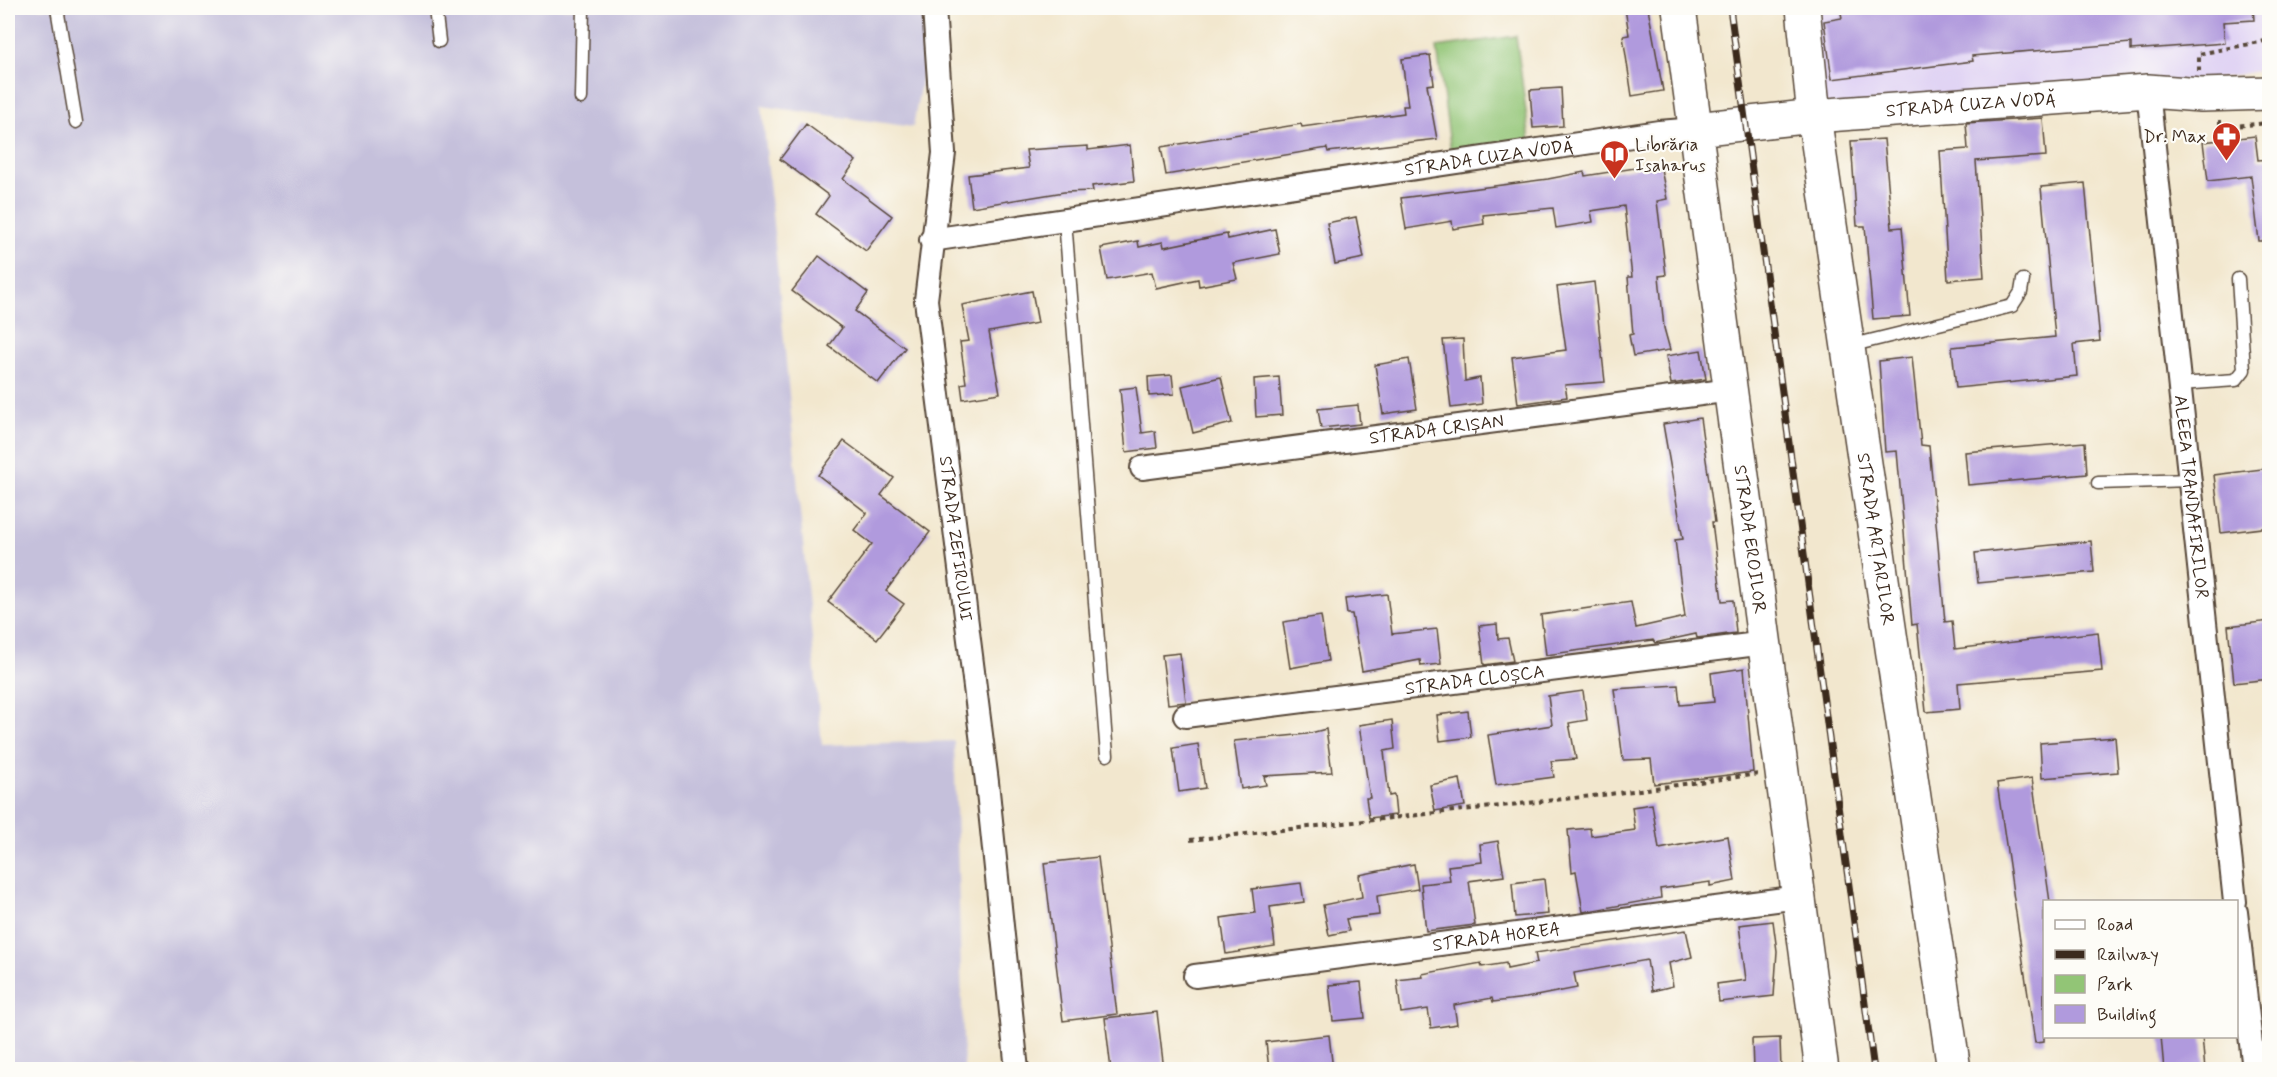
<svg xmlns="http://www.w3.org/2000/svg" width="2277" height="1077" viewBox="0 0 2277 1077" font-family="Mynerve,sans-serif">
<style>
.built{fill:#e1d4f4}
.industrial{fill:#c5c0db}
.green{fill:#92c576;stroke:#66784a;stroke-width:1.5}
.building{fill:#b09add}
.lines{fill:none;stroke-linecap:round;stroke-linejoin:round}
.lane-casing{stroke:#564638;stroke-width:15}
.street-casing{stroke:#564638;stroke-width:26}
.secondary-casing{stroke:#564638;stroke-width:36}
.path{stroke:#564638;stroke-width:4;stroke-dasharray:4.5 4.5;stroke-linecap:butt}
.lane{stroke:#fff;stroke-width:12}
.street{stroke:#fff;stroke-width:22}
.secondary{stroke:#fff;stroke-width:33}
.rail-casing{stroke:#3b2a1e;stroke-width:7}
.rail{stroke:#fdfcf7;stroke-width:4.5;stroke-dasharray:14;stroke-linecap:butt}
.labels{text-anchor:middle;stroke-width:4.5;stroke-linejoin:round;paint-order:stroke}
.street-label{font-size:18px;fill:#3b2a1e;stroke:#fdfcf7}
.poi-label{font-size:18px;fill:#3b2a1e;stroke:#fdfcf7;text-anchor:end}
</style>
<rect width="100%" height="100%" fill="#fdfcf7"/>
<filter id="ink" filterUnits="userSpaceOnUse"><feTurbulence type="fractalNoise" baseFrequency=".0167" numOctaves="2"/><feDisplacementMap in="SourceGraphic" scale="12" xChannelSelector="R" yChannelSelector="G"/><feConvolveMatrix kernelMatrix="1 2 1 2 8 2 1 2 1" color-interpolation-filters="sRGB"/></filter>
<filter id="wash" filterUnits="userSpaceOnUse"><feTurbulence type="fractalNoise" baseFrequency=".008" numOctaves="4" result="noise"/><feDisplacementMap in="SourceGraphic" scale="24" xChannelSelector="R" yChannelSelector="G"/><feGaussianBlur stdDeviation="1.35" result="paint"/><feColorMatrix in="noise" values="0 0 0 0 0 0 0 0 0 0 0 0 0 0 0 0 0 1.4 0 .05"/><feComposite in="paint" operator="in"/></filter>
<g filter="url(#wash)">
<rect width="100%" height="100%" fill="#f2e7ce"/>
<path class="built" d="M 1803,8 L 2269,8 L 2269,69 L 2148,91 L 1814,116 Z"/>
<path class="industrial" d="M 8,8 L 934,8 L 913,127 L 762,106 L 822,745 L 954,741 L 964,1069 L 8,1069 Z"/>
<path class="green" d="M 1516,36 L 1530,142 L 1451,152 L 1437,47 Z"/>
<g id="blocks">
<path class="building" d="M 1625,8 L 1648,8 L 1663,91 L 1632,96 L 1623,36 L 1629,35 Z
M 1840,8 L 2253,8 L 2254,20 L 2223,22 L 2225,43 L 2131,50 L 2131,43 L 1972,56 L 1973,61 L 1832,79 L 1824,21 L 1842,18 Z
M 1430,55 L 1434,84 L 1427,85 L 1437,139 L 1328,152 L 1327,148 L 1166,175 L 1161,147 L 1301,124 L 1302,127 L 1404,113 L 1403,106 L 1408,106 L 1402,59 Z
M 1561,88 L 1563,126 L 1533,128 L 1530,90 Z
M 2043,118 L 2046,156 L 1976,161 L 1984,277 L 1948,280 L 1940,151 L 1968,149 L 1966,123 Z
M 806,124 L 856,161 L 843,179 L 892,216 L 866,251 L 816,214 L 829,196 L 780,159 Z
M 2255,136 L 2258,160 L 2270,159 L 2270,241 L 2259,241 L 2251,176 L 2208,181 L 2203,142 Z
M 1884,139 L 1892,228 L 1902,227 L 1910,316 L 1873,319 L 1865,226 L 1857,226 L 1851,141 Z
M 1130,145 L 1134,181 L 1092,186 L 1093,191 L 1064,192 L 972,207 L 968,175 L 1029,168 L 1026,150 L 1088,146 L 1088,150 Z
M 1660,164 L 1667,199 L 1657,201 L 1666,275 L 1659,276 L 1664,328 L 1670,350 L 1633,356 L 1629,335 L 1633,334 L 1628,277 L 1632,277 L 1624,206 L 1591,211 L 1593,222 L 1556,228 L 1553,208 L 1483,215 L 1484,224 L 1453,229 L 1452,221 L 1406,229 L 1401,198 L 1548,179 L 1584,172 L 1585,176 Z
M 2085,183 L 2100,341 L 2074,344 L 2077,376 L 1956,388 L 1952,347 L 2055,337 L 2041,187 Z
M 1356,217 L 1364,258 L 1335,264 L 1327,223 Z
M 1275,229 L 1280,254 L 1233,263 L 1237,279 L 1199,286 L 1198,279 L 1156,288 L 1152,272 L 1107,280 L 1101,248 L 1138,241 L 1139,247 L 1163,242 L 1164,247 L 1227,234 L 1228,239 Z
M 819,256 L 868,293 L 855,311 L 905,348 L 878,383 L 829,346 L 842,328 L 792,291 Z
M 1594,282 L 1605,382 L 1565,385 L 1567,397 L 1518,404 L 1512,357 L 1566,350 L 1557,287 Z
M 1032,291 L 1038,323 L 989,332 L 1000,393 L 963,399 L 961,384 L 966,383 L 960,342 L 969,341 L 962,305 Z
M 1463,339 L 1465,381 L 1480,378 L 1482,404 L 1451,408 L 1443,340 Z
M 1701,350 L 1706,379 L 1671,384 L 1666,356 Z
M 1912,357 L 1921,445 L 1929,446 L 1945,622 L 1952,621 L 1955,649 L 2098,632 L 2102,671 L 1958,683 L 1960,709 L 1926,712 L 1917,624 L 1912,625 L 1897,451 L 1885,452 L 1879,361 Z
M 1409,359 L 1417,409 L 1383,414 L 1375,365 Z
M 1172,375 L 1174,394 L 1149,396 L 1148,377 Z
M 1221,377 L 1232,423 L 1193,433 L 1182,386 Z
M 1279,377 L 1282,415 L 1256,417 L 1254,379 Z
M 1136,387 L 1142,433 L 1155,431 L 1157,448 L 1126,452 L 1120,389 Z
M 1358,405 L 1360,424 L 1321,428 L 1318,409 Z
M 1700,418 L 1715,522 L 1712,522 L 1722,601 L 1733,600 L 1736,633 L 1697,638 L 1696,634 L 1655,643 L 1653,640 L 1546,655 L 1541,615 L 1631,602 L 1636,628 L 1685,617 L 1675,540 L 1683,539 L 1663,424 Z
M 844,441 L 894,478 L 881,495 L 930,532 L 886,591 L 904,604 L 877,639 L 828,602 L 872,544 L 854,530 L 867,513 L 818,475 Z
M 2085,442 L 2087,474 L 1968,485 L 1965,452 Z
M 2270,468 L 2270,527 L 2221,533 L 2214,475 Z
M 2091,541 L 2094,572 L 1978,583 L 1975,553 Z
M 1387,594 L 1392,634 L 1437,629 L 1441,664 L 1421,666 L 1420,660 L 1362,671 L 1352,614 L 1347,614 L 1345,599 Z
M 1321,616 L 1328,661 L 1290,668 L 1283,622 Z
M 2270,621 L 2270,679 L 2234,683 L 2228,626 Z
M 1497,624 L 1498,639 L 1508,638 L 1513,661 L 1484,665 L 1479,626 Z
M 1180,653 L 1186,702 L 1168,704 L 1162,655 Z
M 1744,668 L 1753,772 L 1654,784 L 1651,759 L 1623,760 L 1614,689 L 1678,685 L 1680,705 L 1714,702 L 1711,673 Z
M 1583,691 L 1587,720 L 1569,723 L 1576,759 L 1551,761 L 1554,777 L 1496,785 L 1488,735 L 1552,725 L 1548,696 Z
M 1468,711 L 1471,737 L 1440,741 L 1437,715 Z
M 1392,720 L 1395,749 L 1384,751 L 1389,796 L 1394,795 L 1396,815 L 1369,818 L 1366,798 L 1370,798 L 1359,725 Z
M 1326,729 L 1332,772 L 1264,776 L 1266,785 L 1241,789 L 1234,741 L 1307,734 Z
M 2115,737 L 2118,772 L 2042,778 L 2040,743 Z
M 1198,744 L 1205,788 L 1179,792 L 1173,748 Z
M 2032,778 L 2050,902 L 2044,902 L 2044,1042 L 2035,1043 L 1997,783 Z
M 1460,779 L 1465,806 L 1435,811 L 1430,785 Z
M 1652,804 L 1659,849 L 1728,836 L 1735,881 L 1710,886 L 1710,882 L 1660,889 L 1661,898 L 1583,912 L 1576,871 L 1572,872 L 1568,830 L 1590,828 L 1591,836 L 1635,830 L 1632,807 Z
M 1498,841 L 1504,876 L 1469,881 L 1475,925 L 1426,931 L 1421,884 L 1450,881 L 1448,866 L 1482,862 L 1480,844 Z
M 1098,857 L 1117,1014 L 1063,1021 L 1044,863 Z
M 1414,864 L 1418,889 L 1377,896 L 1379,915 L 1346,919 L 1349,931 L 1329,935 L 1323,905 L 1362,897 L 1359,875 Z
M 1544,879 L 1548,914 L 1515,917 L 1512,883 Z
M 1301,883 L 1304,902 L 1270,907 L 1275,946 L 1226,954 L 1221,918 L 1255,913 L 1252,889 Z
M 1773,921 L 1777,951 L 1774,996 L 1719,1002 L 1717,984 L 1746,980 L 1739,925 Z
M 1686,930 L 1692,957 L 1669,963 L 1673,986 L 1652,991 L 1647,960 L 1574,973 L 1577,988 L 1526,998 L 1493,1002 L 1492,998 L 1454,1005 L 1457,1024 L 1431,1028 L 1428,1009 L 1401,1013 L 1397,980 L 1423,977 L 1422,974 L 1481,963 L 1482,967 L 1506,963 L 1507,969 L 1537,963 L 1535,953 Z
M 1361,982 L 1365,1018 L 1333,1021 L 1329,985 Z
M 1157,1012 L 1164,1070 L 1111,1070 L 1105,1018 Z
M 1329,1035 L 1333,1070 L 1269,1070 L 1266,1042 Z
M 2161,1036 L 2202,1036 L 2205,1070 L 2164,1070 Z
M 1780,1038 L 1781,1070 L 1753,1070 L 1752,1039 Z"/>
</g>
</g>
<g filter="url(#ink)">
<use href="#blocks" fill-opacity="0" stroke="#564638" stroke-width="1.5"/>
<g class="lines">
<defs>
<path id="lane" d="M 57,8 L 76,122
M 435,8 L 439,41
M 581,98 L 583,8
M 1065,220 L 1107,755
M 1849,346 L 2012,306 L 2021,292 L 2023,280
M 2180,384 L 2236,380 L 2244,370 L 2238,279
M 2098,483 L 2190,480"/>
<g id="street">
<path id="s1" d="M 934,8 L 944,153 L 926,300 L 987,782 L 1017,1070"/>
<path id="s2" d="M 2148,91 L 2235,902"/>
<path id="s3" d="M 931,240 L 1659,132 L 1696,129"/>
<path id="s4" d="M 1142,468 L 1731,390"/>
<path id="s5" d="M 1185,716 L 1765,643"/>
<path d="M 2236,912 L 2254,1070"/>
<path id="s6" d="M 1195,976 L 1799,897"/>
</g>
<g id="secondary">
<path id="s7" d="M 1679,8 L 1822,1070"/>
<path id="s8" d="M 1803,8 L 1814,116 L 1954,1070"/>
<path id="s9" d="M 1696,129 L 1814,116 L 2148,91 L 2201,95 L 2270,93"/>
</g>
</defs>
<use href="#lane" class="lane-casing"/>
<use href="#street" class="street-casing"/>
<use href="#secondary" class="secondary-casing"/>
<path class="path" d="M 2199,71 L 2199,54 L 2270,40
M 2220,120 L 2220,127 L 2270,123
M 1190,840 L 1610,794 L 1759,774"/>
<use href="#lane" class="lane"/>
<use href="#street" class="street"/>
<use href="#secondary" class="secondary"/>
<defs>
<path id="rail" d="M 1730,8 L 1874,1070"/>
</defs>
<use href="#rail" class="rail-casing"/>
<use href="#rail" class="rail"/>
</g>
</g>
<defs>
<symbol id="pharmacy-pin" viewBox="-11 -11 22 30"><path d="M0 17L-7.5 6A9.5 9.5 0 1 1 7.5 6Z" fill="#c8321e" stroke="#fdfcf7"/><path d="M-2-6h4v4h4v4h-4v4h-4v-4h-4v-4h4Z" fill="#fff"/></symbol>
<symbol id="library-pin" viewBox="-11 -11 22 30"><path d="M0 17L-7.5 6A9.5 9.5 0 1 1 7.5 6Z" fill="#c8321e" stroke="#fdfcf7"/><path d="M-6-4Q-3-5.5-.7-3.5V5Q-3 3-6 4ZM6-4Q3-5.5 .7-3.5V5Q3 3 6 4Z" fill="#fff"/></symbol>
</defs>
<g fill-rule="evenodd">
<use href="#pharmacy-pin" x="2210" y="120" width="33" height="45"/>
<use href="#library-pin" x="1598" y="138" width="33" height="45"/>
</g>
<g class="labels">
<g class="street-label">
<text dy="6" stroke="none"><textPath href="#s9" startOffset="276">STRADA CUZA VODĂ</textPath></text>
<text dy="6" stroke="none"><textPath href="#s3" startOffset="564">STRADA CUZA VODĂ</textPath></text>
<text dy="6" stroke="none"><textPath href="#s4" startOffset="297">STRADA CRIȘAN</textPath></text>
<text dy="6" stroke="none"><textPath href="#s2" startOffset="408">ALEEA TRANDAFIRILOR</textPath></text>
<text dy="6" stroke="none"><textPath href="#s7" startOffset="536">STRADA EROILOR</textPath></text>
<text dy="6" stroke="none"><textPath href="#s1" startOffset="534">STRADA ZEFIRULUI</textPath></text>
<text dy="6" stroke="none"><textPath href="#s8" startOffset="536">STRADA ARȚARILOR</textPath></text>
<text dy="6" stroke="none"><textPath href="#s5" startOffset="292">STRADA CLOȘCA</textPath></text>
<text dy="6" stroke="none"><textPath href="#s6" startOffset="304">STRADA HOREA</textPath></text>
</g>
<g class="poi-label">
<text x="2206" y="142">Dr. Max</text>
<text x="1635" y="150" text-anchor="start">Librăria<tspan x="1635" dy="21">Isaharus</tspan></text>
</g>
</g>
<rect width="2277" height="1077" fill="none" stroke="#fdfcf7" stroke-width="30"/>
<rect x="2043" y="900" width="195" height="138" fill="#fdfcf7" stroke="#afa8a0" stroke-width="1.5"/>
<rect x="2055" y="920" width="30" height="9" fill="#ffffff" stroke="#afa8a0" stroke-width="1.5"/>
<text x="2097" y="930" font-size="18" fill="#3b2a1e">Road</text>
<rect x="2055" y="950" width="30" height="9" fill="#3b2a1e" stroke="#afa8a0" stroke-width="1.5"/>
<text x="2097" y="960" font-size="18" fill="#3b2a1e">Railway</text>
<rect x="2055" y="975" width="30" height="18" fill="#92c576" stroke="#afa8a0" stroke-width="1.5"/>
<text x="2097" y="990" font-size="18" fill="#3b2a1e">Park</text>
<rect x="2055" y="1005" width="30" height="18" fill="#b09add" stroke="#afa8a0" stroke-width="1.5"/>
<text x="2097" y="1020" font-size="18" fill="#3b2a1e">Building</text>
</svg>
